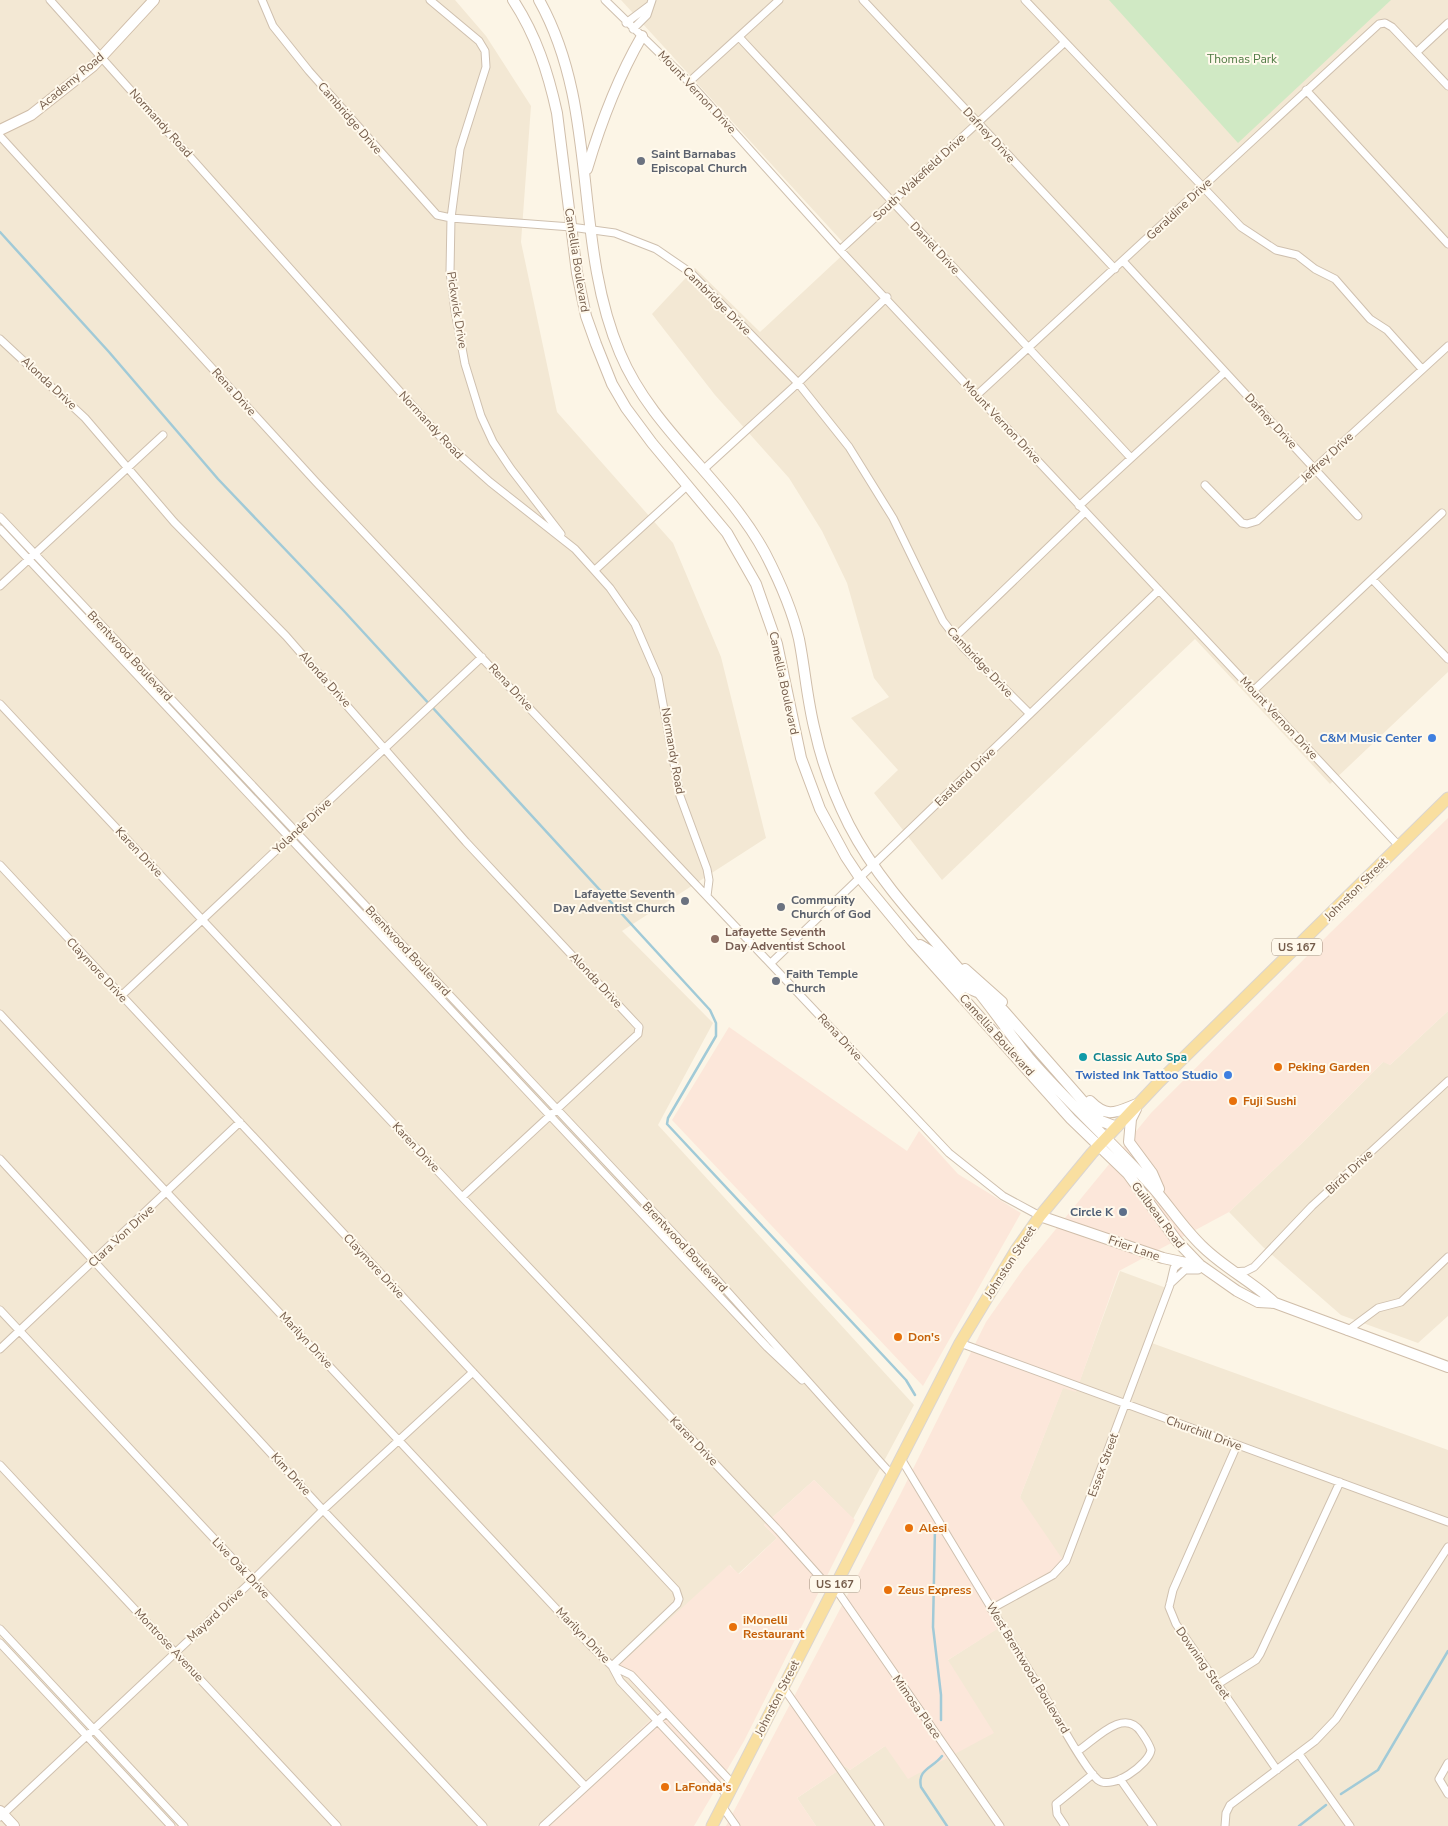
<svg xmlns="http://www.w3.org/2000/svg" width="1448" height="1826" viewBox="0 0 1448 1826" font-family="'Nunito Sans',sans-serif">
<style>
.residential{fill:#f3e8d4}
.commercial{fill:#fce7da}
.green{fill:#d0e9c4}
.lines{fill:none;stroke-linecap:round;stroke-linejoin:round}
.stream{stroke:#a1cad7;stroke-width:2.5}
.street-casing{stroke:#cfc0af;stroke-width:9}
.secondary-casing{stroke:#d0beaa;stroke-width:12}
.primary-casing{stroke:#dbd5d0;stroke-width:13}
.street{stroke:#fff;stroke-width:7}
.secondary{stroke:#fff;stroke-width:10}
.primary{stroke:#f9dfa0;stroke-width:11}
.worship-dot{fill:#6b7280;stroke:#fff9ec;stroke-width:2}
.shop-dot{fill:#3f7fe0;stroke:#fff9ec;stroke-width:2}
.education-dot{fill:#8d6e63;stroke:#fff9ec;stroke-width:2}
.culture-dot{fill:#0f9aa8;stroke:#fff9ec;stroke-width:2}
.food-dot{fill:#e8710a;stroke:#fff9ec;stroke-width:2}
.service-dot{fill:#5c6f8a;stroke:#fff9ec;stroke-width:2}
.labels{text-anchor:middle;stroke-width:4;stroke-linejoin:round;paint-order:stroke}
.shield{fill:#fff9ec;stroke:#9e8c7b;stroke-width:1}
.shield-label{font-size:11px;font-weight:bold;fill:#755d4b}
.park-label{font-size:12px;fill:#4f7a43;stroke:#fff9ec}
.street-label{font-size:12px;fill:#755d4b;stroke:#fff9ec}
.worship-label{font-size:12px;font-weight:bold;fill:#5b616d;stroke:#fff9ec;text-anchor:start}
.shop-label{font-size:12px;font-weight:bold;fill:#366cbe;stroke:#fff9ec;text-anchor:end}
.education-label{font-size:12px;font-weight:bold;fill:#785e54;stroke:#fff9ec;text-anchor:start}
.culture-label{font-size:12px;font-weight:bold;fill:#0d838f;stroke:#fff9ec;text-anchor:start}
.food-label{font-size:12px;font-weight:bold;fill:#c56008;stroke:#fff9ec;text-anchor:start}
.service-label{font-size:12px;font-weight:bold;fill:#4e5e75;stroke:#fff9ec;text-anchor:end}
</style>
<rect width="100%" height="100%" fill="#fcf5e6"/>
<path class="residential" d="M 0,0 L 455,0 L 486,36 L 531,106 L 521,242 L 557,412 L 673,543 L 721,657 L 766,838 L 622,931 L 713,1023 L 658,1125 L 914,1405 L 853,1519 L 814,1480 L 764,1525 L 777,1538 L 738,1574 L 730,1565 L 659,1712 L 537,1826 L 0,1826 Z
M 621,0 L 1448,0 L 1448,672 L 1330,784 L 1195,639 L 942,880 L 874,793 L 898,770 L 851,718 L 889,697 L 874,678 L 847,583 L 822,531 L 789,478 L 715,395 L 652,314 L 695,268 L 760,332 L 849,249 Z
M 1448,1011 L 1448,1316 L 1418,1343 L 1341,1315 L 1263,1247 L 1229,1212 L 1301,1144 L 1384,1061 L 1390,1065 Z
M 1120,1271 L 1169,1289 L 1149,1342 L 1448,1450 L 1448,1826 L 816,1826 L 797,1798 L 845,1766 L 850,1770 L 885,1746 L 948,1660 L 1001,1626 L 989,1605 L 1055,1569 L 1020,1497 L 1063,1387 L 1076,1391 Z"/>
<path class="commercial" d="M 1448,818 L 1448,1011 L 1390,1065 L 1383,1062 L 1301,1144 L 1229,1212 L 1119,1271 L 1076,1392 L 1063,1388 L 1020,1497 L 1063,1560 L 1055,1569 L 989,1605 L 1002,1626 L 948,1660 L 994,1733 L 908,1779 L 885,1746 L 850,1770 L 845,1766 L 797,1798 L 816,1826 L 726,1826 L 900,1495 L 986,1322 L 1024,1268 L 1151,1113 L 1329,934 Z
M 729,1027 L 907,1151 L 919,1131 L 958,1174 L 1021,1213 L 923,1386 L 672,1120 Z
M 814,1480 L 855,1520 L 744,1741 L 694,1826 L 537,1826 L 659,1712 L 617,1667 L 729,1565 L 739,1574 L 777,1538 L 764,1525 Z"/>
<path class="green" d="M 1109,0 L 1391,0 L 1238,143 Z"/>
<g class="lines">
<path class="stream" d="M 0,232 L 109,352 L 218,479 L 343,610 L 710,1010 L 716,1023 L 716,1036 L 668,1118 L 667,1124 L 906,1380 L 915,1395
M 935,1528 L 933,1627 L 941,1695 L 941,1720
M 942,1756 C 933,1768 917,1769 921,1787 L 947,1826
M 1341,1794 L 1378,1770 L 1448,1651
M 1299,1826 L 1326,1805"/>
<defs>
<path id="street" d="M 50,0 L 445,442 L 490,482 L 575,549 L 610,588 L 635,624 L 658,677 L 680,796 L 707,869 L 709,880 L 707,896
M 262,0 L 273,26 L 309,71 L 437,215 L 451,218 L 571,227 L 615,233 L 656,249 L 691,273 L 798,383 L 849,447 L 893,518 L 943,621 L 963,647 L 1030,714
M 430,0 L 479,41 L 485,51 L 486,67 L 460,149 L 451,218 L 450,272 L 455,311 L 465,364 L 481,416 L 493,442 L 511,469 L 561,534
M 605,0 L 689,82 L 840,250 L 1399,846
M 863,0 L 1115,269
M 1025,0 L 1241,227 L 1276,250 L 1297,255 L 1315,269 L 1335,279 L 1370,319 L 1387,330 L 1422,369
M 626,23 L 650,5
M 633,29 L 647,15 L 652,0
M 739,37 L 1131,458
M 1417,52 L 1448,23
M 689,82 L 779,0
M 1306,90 L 1448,244
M 0,136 L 316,482 L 949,1153 L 1003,1196 L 1040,1216
M 840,250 L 1064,43
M 1123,261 L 1358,516
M 0,339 L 85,418 L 174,522 L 286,636 L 466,842 L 639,1027 L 638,1034 L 462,1197
M 977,395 L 1379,24 L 1385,23 L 1392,27 L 1448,86
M 704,469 L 798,383 L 887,297
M 1205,485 L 1242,523 L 1247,524 L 1257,521 L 1448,346
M 1079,506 L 1225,372
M 0,517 L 710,1272 L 891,1474
M 0,529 L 767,1347 L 802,1380
M 595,570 L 688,485
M 1372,579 L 1448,659
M 0,586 L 163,435
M 955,637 L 1085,512
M 1253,691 L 1442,513
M 0,704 L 462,1197 L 778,1530 L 827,1585 L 838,1592 L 1000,1826
M 0,865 L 676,1590 L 679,1599 L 677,1604 L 612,1666 L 620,1681 L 727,1795
M 771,963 L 1159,590
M 121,996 L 482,657
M 0,1014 L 590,1645 L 612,1666 L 631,1675 L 733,1784
M 0,1159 L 323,1510 L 585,1786
M 1233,1272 L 1246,1271 L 1254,1267 L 1312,1206 L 1448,1081
M 1170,1284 L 1185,1270 L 1198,1270
M 0,1310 L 483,1826
M 1347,1331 L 1378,1308 L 1401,1302 L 1448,1257
M 960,1343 L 1448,1522
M 0,1349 L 240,1122
M 1237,1445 L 1173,1590 L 1169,1607 L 1176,1624 L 1277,1770
M 900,1457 C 949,1538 998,1620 1047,1700 C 1058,1719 1084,1768 1098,1780 C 1112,1791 1149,1764 1151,1750 C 1149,1743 1145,1738 1141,1732 C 1124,1707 1096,1739 1078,1751
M 0,1465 L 337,1826
M 991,1609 L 1053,1575 L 1066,1561 L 1170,1285 L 1174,1268 L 1181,1262
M 0,1629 L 184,1826
M 0,1643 L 171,1826
M 1218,1684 L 1256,1660 L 1260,1654 L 1340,1482
M 783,1687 L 880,1826
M 1299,1754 L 1350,1826
M 1448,1763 L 1439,1779 L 1448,1794
M 1120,1779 L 1153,1826
M 722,1806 L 736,1826
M 0,1817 L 253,1580 L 323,1510 L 473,1372
M 543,1826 L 666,1713
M 1065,1826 L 1057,1814 L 1056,1804 L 1093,1774
M 1225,1826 L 1226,1813 L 1230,1805 L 1315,1741 L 1336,1719 L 1448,1547"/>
<path id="secondary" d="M 513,0 C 536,35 548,72 557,113 L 577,273 L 586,316 L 596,344 L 612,384 L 626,408 L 652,443 L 727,533 L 756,584 L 777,644 L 801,758 L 820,809 L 846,857 L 860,878 L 912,941 L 1071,1119 L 1128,1174 L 1177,1241 L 1200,1265 L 1237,1291 L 1258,1302 L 1275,1303 L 1448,1367
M 539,0 C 600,109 572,240 620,353 C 652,430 725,479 765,553 C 779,580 792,609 799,639 C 805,669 807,700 815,731 C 822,763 834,795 849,825 C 881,887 933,937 977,990 C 995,1012 1011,1036 1029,1058 C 1066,1101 1109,1139 1147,1181 C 1167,1202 1181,1226 1202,1246 C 1224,1268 1253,1282 1275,1303
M 0,130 L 31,115 L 93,66 L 154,0
M 587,169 C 601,122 617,79 642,36
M 920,945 L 930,951 L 963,986 L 977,992
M 965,969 L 1002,1002
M 990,999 L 1003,1010 L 1095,1115 L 1101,1121 L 1117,1127
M 1090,1101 C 1108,1119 1116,1112 1137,1104
M 1136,1109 L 1131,1119 L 1129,1142 L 1152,1173 L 1159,1189
M 1040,1216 L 1163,1258 L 1200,1266
M 0,1811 L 14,1826"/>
<path id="primary" d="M 712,1826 L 960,1343 L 1016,1250 L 1040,1216 L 1092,1153 L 1159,1082 L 1448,798"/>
</defs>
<use href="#street" class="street-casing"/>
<use href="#secondary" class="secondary-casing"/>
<use href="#primary" class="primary-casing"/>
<use href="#street" class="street"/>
<use href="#secondary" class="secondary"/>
<use href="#primary" class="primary"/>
</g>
<g class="worship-dot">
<circle cx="641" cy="161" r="5"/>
<circle cx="685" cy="901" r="5"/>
<circle cx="781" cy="907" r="5"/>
<circle cx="776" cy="981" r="5"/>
</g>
<g class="shop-dot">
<circle cx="1432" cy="738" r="5"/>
<circle cx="1228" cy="1075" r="5"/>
</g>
<circle class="education-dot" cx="715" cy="939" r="5"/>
<circle class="culture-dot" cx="1083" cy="1057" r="5"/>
<g class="food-dot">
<circle cx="1278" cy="1067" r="5"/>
<circle cx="1233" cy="1101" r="5"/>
<circle cx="898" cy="1337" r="5"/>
<circle cx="909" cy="1528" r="5"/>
<circle cx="888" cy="1590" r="5"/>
<circle cx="733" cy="1627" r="5"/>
<circle cx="665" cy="1787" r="5"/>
</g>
<circle class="service-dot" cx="1123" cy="1212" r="5"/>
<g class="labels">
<g class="shield">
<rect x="1272" y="938.5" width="50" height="17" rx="4"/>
<rect x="810" y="1575.5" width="50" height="17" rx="4"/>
</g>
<g class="shield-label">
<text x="1297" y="951">US 167</text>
<text x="835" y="1588">US 167</text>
</g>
<g class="park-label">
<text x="1242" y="63">Thomas Park</text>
</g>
<g class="street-label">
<text transform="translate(71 81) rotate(-40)" y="4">Academy Road</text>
<text transform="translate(697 92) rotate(47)" y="4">Mount Vernon Drive</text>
<text transform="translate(350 118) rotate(49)" y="4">Cambridge Drive</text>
<text transform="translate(161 123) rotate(48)" y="4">Normandy Road</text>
<text transform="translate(989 135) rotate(47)" y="4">Dafney Drive</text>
<text transform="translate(919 177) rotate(-43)" y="4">South Wakefield Drive</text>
<text transform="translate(1179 209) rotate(-43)" y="4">Geraldine Drive</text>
<text transform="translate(935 248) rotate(47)" y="4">Daniel Drive</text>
<text transform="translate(577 260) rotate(81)" y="4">Camellia Boulevard</text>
<text transform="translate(717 301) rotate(45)" y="4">Cambridge Drive</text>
<text transform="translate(457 310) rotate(81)" y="4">Pickwick Drive</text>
<text transform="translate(49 383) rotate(43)" y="4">Alonda Drive</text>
<text transform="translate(234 392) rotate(48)" y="4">Rena Drive</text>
<text transform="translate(1271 421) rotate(47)" y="4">Dafney Drive</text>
<text transform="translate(1002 422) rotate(47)" y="4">Mount Vernon Drive</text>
<text transform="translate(431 425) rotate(47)" y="4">Normandy Road</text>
<text transform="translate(1327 457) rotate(-43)" y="4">Jeffrey Drive</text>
<text transform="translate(130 656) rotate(47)" y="4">Brentwood Boulevard</text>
<text transform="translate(980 662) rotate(47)" y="4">Cambridge Drive</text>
<text transform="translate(325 679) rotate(48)" y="4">Alonda Drive</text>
<text transform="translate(784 683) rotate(78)" y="4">Camellia Boulevard</text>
<text transform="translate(511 687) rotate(47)" y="4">Rena Drive</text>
<text transform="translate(1279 718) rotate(47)" y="4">Mount Vernon Drive</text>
<text transform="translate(673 751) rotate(80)" y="4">Normandy Road</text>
<text transform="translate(965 777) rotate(-44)" y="4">Eastland Drive</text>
<text transform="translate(302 826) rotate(-43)" y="4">Yolande Drive</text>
<text transform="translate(139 852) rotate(47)" y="4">Karen Drive</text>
<text transform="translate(1356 889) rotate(-45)" y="4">Johnston Street</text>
<text transform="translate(408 951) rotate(47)" y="4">Brentwood Boulevard</text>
<text transform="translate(97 970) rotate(47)" y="4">Claymore Drive</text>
<text transform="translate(596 980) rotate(47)" y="4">Alonda Drive</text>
<text transform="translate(997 1035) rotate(48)" y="4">Camellia Boulevard</text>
<text transform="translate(840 1037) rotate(47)" y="4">Rena Drive</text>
<text transform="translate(416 1147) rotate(47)" y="4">Karen Drive</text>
<text transform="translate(1349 1172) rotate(-43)" y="4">Birch Drive</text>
<text transform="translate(1158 1215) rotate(53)" y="4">Guilbeau Road</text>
<text transform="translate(121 1236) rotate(-43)" y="4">Clara Von Drive</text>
<text transform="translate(685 1247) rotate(47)" y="4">Brentwood Boulevard</text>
<text transform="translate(1134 1248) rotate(19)" y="4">Frier Lane</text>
<text transform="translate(1010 1262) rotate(-57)" y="4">Johnston Street</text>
<text transform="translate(374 1266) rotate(47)" y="4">Claymore Drive</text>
<text transform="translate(306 1340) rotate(47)" y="4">Marilyn Drive</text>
<text transform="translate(1204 1433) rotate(20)" y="4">Churchill Drive</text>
<text transform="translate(694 1441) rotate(46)" y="4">Karen Drive</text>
<text transform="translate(1103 1465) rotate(-70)" y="4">Essex Street</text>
<text transform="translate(291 1474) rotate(48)" y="4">Kim Drive</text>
<text transform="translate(241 1568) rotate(47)" y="4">Live Oak Drive</text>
<text transform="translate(215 1615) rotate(-43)" y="4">Mayard Drive</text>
<text transform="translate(583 1635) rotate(46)" y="4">Marilyn Drive</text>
<text transform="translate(169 1645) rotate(47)" y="4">Montrose Avenue</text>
<text transform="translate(1203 1663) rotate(55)" y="4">Downing Street</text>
<text transform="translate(1028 1668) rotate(59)" y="4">West Brentwood Boulevard</text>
<text transform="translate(777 1698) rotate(-63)" y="4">Johnston Street</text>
<text transform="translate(917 1707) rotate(55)" y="4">Mimosa Place</text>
</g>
<g class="worship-label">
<text x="651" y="158">Saint Barnabas<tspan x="651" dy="14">Episcopal Church</tspan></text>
<text x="675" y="898" text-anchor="end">Lafayette Seventh<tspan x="675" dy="14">Day Adventist Church</tspan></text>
<text x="791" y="904">Community<tspan x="791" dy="14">Church of God</tspan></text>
<text x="786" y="978">Faith Temple<tspan x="786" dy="14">Church</tspan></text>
</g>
<g class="shop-label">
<text x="1422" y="742">C&amp;M Music Center</text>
<text x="1218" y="1079">Twisted Ink Tattoo Studio</text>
</g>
<g class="education-label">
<text x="725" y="936">Lafayette Seventh<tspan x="725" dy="14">Day Adventist School</tspan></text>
</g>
<g class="culture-label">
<text x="1093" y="1061">Classic Auto Spa</text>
</g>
<g class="food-label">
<text x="1288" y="1071">Peking Garden</text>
<text x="1243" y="1105">Fuji Sushi</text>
<text x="908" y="1341">Don's</text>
<text x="919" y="1532">Alesi</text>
<text x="898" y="1594">Zeus Express</text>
<text x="743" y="1624">iMonelli<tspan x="743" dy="14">Restaurant</tspan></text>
<text x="675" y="1791">LaFonda's</text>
</g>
<g class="service-label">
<text x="1113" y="1216">Circle K</text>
</g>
</g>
</svg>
